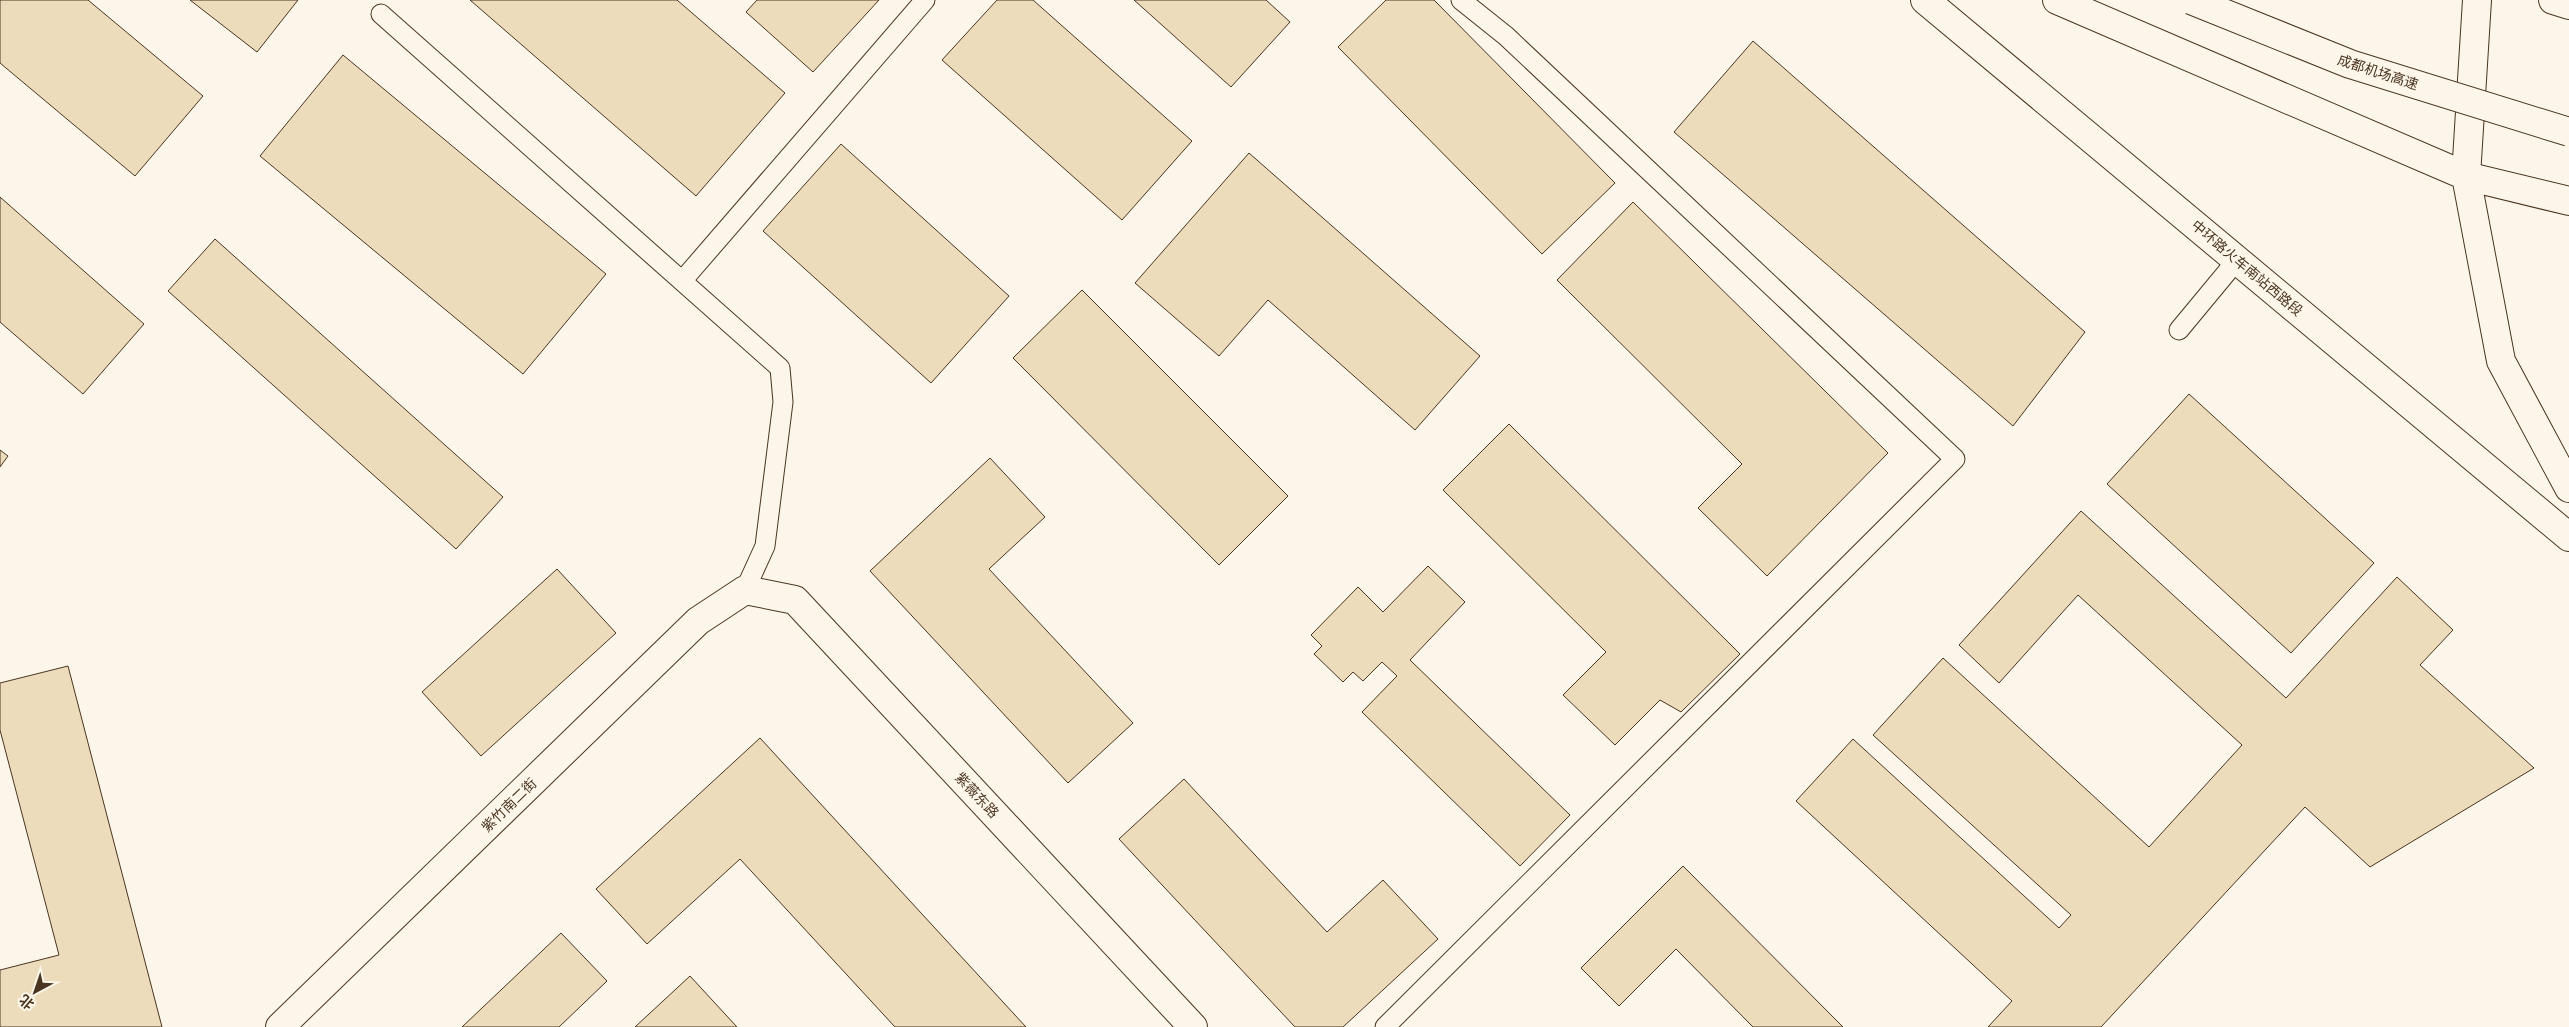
<svg xmlns="http://www.w3.org/2000/svg" width="2569" height="1027" viewBox="0 0 2569 1027" font-family="Jost,'Noto Sans SC',sans-serif">
<style>
.building{fill:#ecdcbc;stroke:#4a3520}
.lines{fill:none;stroke-linecap:round;stroke-linejoin:round}
.service-casing{stroke:#4a3520;stroke-width:21}
.minor-casing{stroke:#4a3520;stroke-width:30}
.primary-casing{stroke:#4a3520;stroke-width:30}
.motorway-casing{stroke:#4a3520;stroke-width:30}
.service{stroke:#fbf6e9;stroke-width:19}
.minor{stroke:#fbf6e9;stroke-width:28}
.primary{stroke:#fbf6e9;stroke-width:28}
.motorway{stroke:#fbf6e9;stroke-width:28}
.motorway-bridge-casing{stroke:#4a3520;stroke-width:30;stroke-linecap:butt}
.motorway-bridge{stroke:#fbf6e9;stroke-width:28}
.labels{text-anchor:middle;stroke-width:4;stroke-linejoin:round;paint-order:stroke}
.street-label{font-size:14px;fill:#4a3520;stroke:#fbf6e9}
</style>
<rect width="100%" height="100%" fill="#fbf6e9"/>
<path class="building" d="M 0,0 L 88,0 L 203,96 L 135,176 L 0,63 Z
M 190,0 L 298,0 L 257,52 Z
M 470,0 L 677,0 L 785,93 L 696,196 Z
M 757,0 L 879,0 L 813,72 L 746,12 Z
M 997,0 L 1033,0 L 1192,141 L 1122,220 L 942,60 Z
M 1134,0 L 1266,0 L 1290,22 L 1231,87 Z
M 1386,0 L 1434,0 L 1615,183 L 1542,254 L 1338,47 Z
M 1753,41 L 2085,332 L 2013,426 L 1674,132 Z
M 343,55 L 606,274 L 523,374 L 260,156 Z
M 841,144 L 1009,296 L 931,383 L 763,231 Z
M 1249,153 L 1480,356 L 1415,430 L 1268,300 L 1219,356 L 1135,283 Z
M 0,197 L 144,324 L 83,394 L 0,322 Z
M 1633,202 L 1888,453 L 1767,576 L 1698,508 L 1742,464 L 1557,280 Z
M 215,239 L 503,497 L 456,549 L 168,291 Z
M 1082,290 L 1288,496 L 1219,565 L 1013,358 Z
M 2189,394 L 2374,563 L 2291,653 L 2107,484 Z
M 1509,424 L 1740,654 L 1681,712 L 1660,700 L 1615,745 L 1563,695 L 1606,652 L 1443,490 Z
M 0,450 L 8,456 L 0,467 Z
M 990,458 L 1045,517 L 989,569 L 1133,723 L 1068,783 L 870,571 Z
M 2081,511 L 2286,698 L 2397,577 L 2453,630 L 2420,665 L 2534,768 L 2370,867 L 2305,807 L 2101,1027 L 1988,1027 L 2012,1001 L 1796,801 L 1853,739 L 2059,928 L 2071,915 L 1873,735 L 1943,658 L 2149,847 L 2242,745 L 2078,595 L 1999,683 L 1959,645 Z
M 1428,566 L 1465,602 L 1410,660 L 1570,815 L 1520,866 L 1362,712 L 1397,676 L 1382,662 L 1363,681 L 1353,672 L 1343,682 L 1314,654 L 1322,646 L 1311,635 L 1358,587 L 1383,612 Z
M 557,569 L 616,633 L 481,756 L 422,692 Z
M 68,666 L 162,1027 L 0,1027 L 0,970 L 59,955 L 0,730 L 0,683 Z
M 760,738 L 1026,1027 L 895,1027 L 740,859 L 647,944 L 596,889 Z
M 1184,779 L 1327,932 L 1383,880 L 1438,939 L 1343,1027 L 1295,1027 L 1119,839 Z
M 1683,866 L 1843,1027 L 1753,1027 L 1676,949 L 1619,1006 L 1581,968 Z
M 561,933 L 607,981 L 559,1027 L 462,1027 Z
M 690,976 L 737,1027 L 635,1027 Z"/>
<g class="lines">
<defs>
<path id="service" d="M 381,14 L 780,368 L 783,402 L 765,546 L 745,590
M 682,281 L 925,0
M 2179,330 L 2237,260
M 1385,1027 L 1955,459 L 1506,36 L 1461,0"/>
<path id="minor" d="M 280,1027 L 698,621 L 745,590 L 795,600 L 1193,1027"/>
<path id="primary" d="M 1925,0 L 2569,537
M 2057,0 L 2466,176 L 2569,201
M 2477,0 L 2466,176 L 2501,361 L 2569,488"/>
<path id="motorway" d="M 2553,0 L 2569,5"/>
</defs>
<use href="#service" class="service-casing"/>
<use href="#minor" class="minor-casing"/>
<use href="#primary" class="primary-casing"/>
<use href="#motorway" class="motorway-casing"/>
<use href="#service" class="service"/>
<use href="#minor" class="minor"/>
<use href="#primary" class="primary"/>
<use href="#motorway" class="motorway"/>
<defs>
<path id="motorway-bridge" d="M 2191,0 L 2350,64 L 2569,132"/>
</defs>
<use href="#motorway-bridge" class="motorway-bridge-casing"/>
<use href="#motorway-bridge" class="motorway-bridge"/>
</g>
<g class="labels">
<g class="street-label">
<text transform="translate(2378 72) rotate(18)" y="5">成都机场高速</text>
<text transform="translate(2247 268) rotate(40)" y="5">中环路火车南站西路段</text>
<text transform="translate(977 795) rotate(47)" y="5">紫薇东路</text>
<text transform="translate(509 805) rotate(-44)" y="5">紫竹南二街</text>
</g>
</g>
<g transform="translate(35 992) rotate(220)" stroke="#fbf6e9" stroke-width="4" paint-order="stroke">
<path d="M0-4L9 19L0 12L-9 19Z" fill="#4a3520"/>
<text y="-8" font-size="14" font-weight="bold" text-anchor="middle" fill="#4a3520">北</text>
</g>
</svg>
